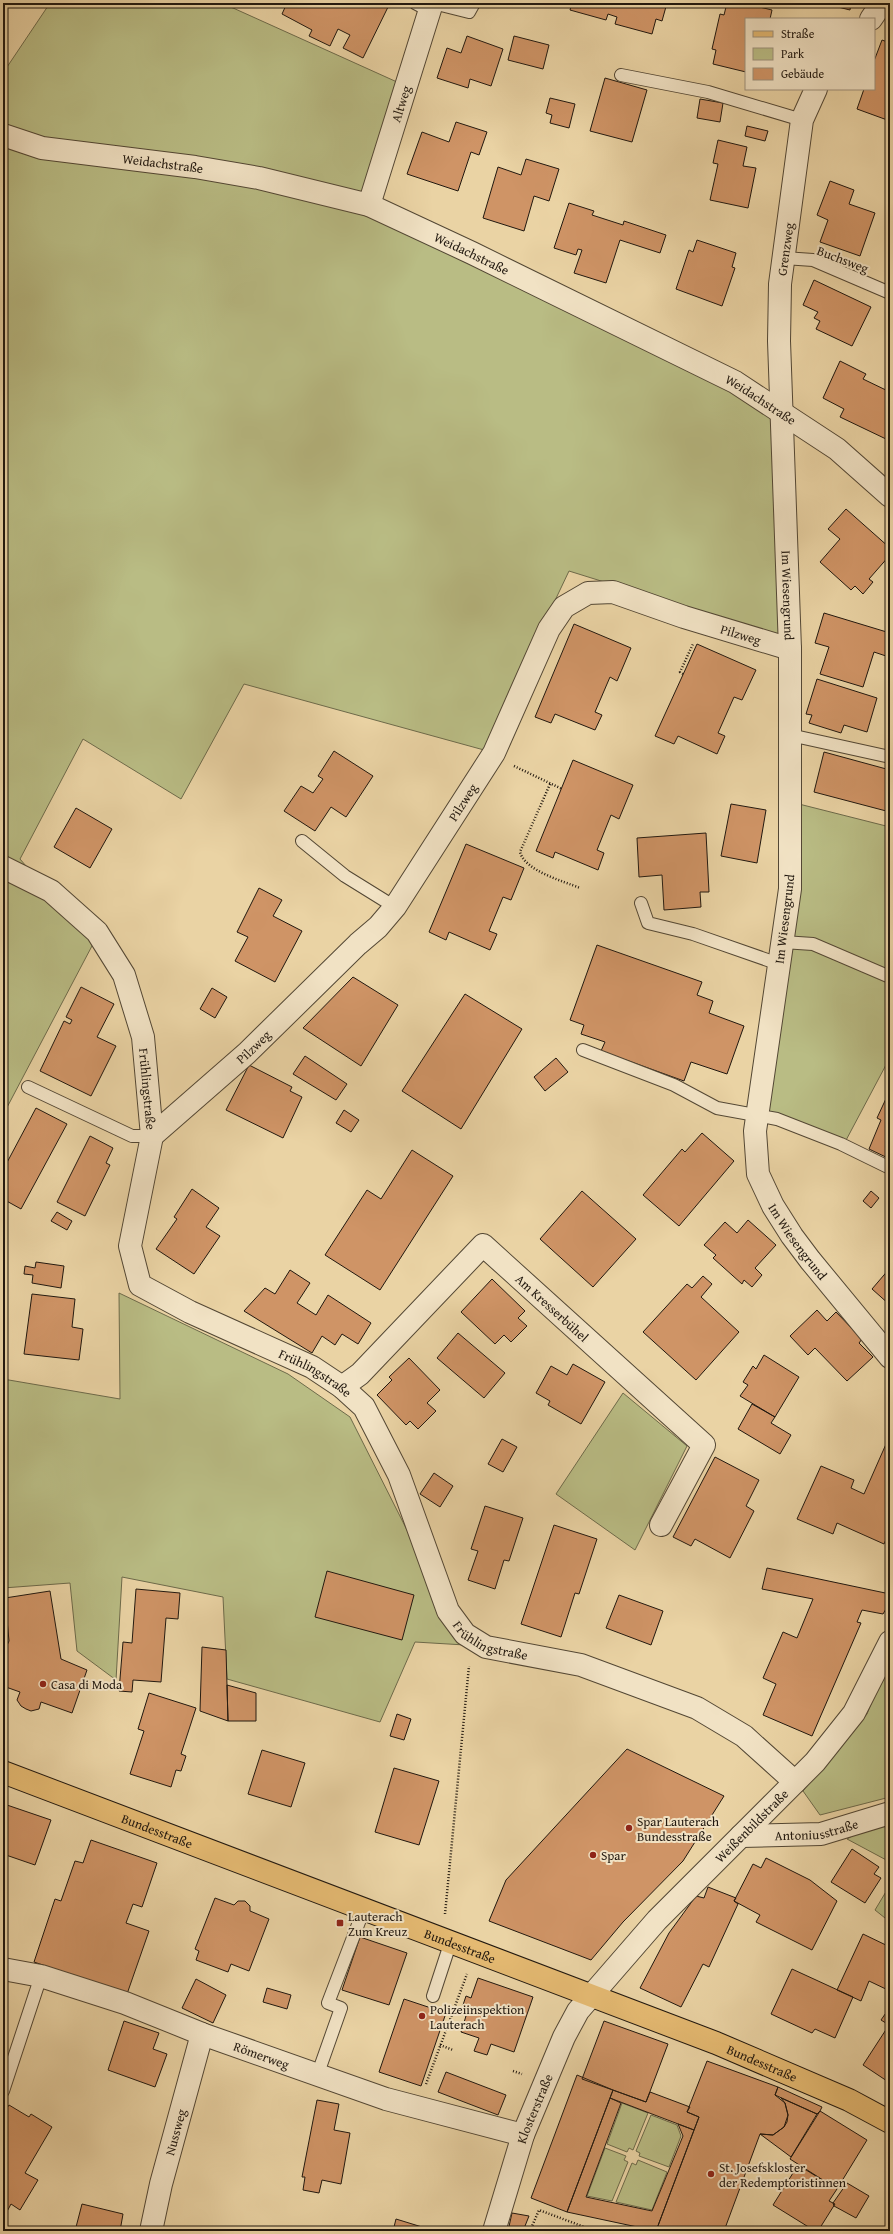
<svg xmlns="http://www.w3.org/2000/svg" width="893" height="2234" viewBox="0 0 893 2234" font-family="'Gentium Book Plus',serif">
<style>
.green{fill:#b9bc84;stroke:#6d6a4a}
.building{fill:#cf9466;stroke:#21180f}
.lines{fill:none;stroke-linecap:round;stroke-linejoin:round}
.lane-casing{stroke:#534734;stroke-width:14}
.street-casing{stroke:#534734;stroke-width:24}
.primary-casing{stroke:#21180f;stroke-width:24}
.path{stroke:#21180f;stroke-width:2.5;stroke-dasharray:1 2;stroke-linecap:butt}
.lane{stroke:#f1e2c4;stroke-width:12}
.street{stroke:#f1e2c4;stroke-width:22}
.primary{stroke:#e5ba72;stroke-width:22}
.poi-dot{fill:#8f2418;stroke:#f1e2c4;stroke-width:1.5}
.labels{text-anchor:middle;stroke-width:4;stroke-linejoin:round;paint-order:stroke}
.street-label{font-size:13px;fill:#21180f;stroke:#f1e2c4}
.poi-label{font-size:13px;fill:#21180f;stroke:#f1e2c4;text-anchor:start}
</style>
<rect width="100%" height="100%" fill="#ead3a4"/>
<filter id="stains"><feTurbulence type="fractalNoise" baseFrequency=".005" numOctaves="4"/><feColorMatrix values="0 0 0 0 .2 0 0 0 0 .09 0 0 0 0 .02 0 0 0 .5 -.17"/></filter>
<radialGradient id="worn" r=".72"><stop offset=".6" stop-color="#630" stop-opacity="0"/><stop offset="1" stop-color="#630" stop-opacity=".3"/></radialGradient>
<path class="green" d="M 50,3 L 222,3 L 397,82 L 365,210 L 779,413 L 784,638 L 569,571 L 484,750 L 244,684 L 181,799 L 83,739 L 20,859 L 93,944 L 3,1115 L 3,73 Z
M 791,802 L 890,827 L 890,1064 L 887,1063 L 844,1144 L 759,1114 Z
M 119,1293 L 288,1374 L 350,1417 L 465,1645 L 415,1642 L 380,1722 L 227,1679 L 223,1597 L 122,1577 L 116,1680 L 77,1651 L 70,1583 L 3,1588 L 3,1379 L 120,1399 Z
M 623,1393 L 687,1446 L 635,1550 L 556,1494 Z
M 890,1657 L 890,1797 L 820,1815 L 803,1791 L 867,1714 Z
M 890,1821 L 890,1862 L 847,1839 L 870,1826 Z
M 890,1885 L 890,1922 L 875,1910 Z
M 622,2103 L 648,2113 L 633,2150 L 629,2148 L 627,2152 L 607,2144 Z
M 651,2115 L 677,2125 L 681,2136 L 669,2167 L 639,2156 L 640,2153 L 636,2151 Z
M 605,2148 L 626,2156 L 624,2160 L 628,2162 L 612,2201 L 587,2196 Z
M 638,2160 L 667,2172 L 652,2210 L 616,2202 L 632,2163 L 636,2165 Z"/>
<path class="building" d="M 287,3 L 390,3 L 363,58 L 343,48 L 350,35 L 338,29 L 330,46 L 309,36 L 312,30 L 282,14 Z
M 572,3 L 667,3 L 662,21 L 656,19 L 652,34 L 615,24 L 617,17 L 608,14 L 606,20 L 570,10 Z
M 727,3 L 743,3 L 772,10 L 770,19 L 746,19 L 746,72 L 713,64 L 716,50 L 712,49 L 720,14 L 724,15 Z
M 822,3 L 851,3 L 850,10 Z
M 467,36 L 503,49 L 491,86 L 470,79 L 468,88 L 437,78 L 447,48 L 461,53 Z
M 514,36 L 549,45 L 543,69 L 508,60 Z
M 882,40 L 890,43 L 890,121 L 857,109 L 864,89 L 874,89 L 874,61 Z
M 605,78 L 647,90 L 632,142 L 590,131 Z
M 550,98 L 575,104 L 569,128 L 550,123 L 552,115 L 546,113 Z
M 700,99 L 723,103 L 720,122 L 697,118 Z
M 456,122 L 487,132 L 479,155 L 471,152 L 458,191 L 407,174 L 422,132 L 449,142 Z
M 747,126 L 768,131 L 765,141 L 745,136 Z
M 718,140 L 747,147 L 743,166 L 756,168 L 748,208 L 710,200 L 718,164 L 713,163 Z
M 526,159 L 559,169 L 549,201 L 534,196 L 524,231 L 483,218 L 498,167 L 521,175 Z
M 830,181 L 854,190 L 849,204 L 875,213 L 860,256 L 820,242 L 828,220 L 817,215 Z
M 569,203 L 594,211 L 592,215 L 623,225 L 624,221 L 666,235 L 660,253 L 620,240 L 606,283 L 574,273 L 582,250 L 578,249 L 576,255 L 554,248 Z
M 697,240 L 736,253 L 732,267 L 735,268 L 722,306 L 676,289 L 689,250 L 693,252 Z
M 814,280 L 871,307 L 852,346 L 816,329 L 820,321 L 814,318 L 818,312 L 803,305 Z
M 840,361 L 866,374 L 863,379 L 890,392 L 890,431 L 886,439 L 840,417 L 844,409 L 823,398 Z
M 846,509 L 890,548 L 890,555 L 869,579 L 873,582 L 863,594 L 855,586 L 851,590 L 820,562 L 840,539 L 828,529 Z
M 824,613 L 890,633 L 890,643 L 886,656 L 874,652 L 863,687 L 820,674 L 829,647 L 815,643 Z
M 574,624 L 631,648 L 617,681 L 610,677 L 595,712 L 602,715 L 595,730 L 555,714 L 551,723 L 535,717 Z
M 697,644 L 756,670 L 742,700 L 734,697 L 718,733 L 725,736 L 717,754 L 678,736 L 674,744 L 655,736 Z
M 817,679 L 877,698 L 867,732 L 844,725 L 841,733 L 809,723 L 812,715 L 806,714 Z
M 334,751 L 373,776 L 346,817 L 331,807 L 315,831 L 284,811 L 301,786 L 313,793 L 323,779 L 318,776 Z
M 824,752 L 890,770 L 890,812 L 814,792 Z
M 573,760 L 633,785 L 619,819 L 611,815 L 597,850 L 604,853 L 598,870 L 555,852 L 553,858 L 536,851 Z
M 731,804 L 766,810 L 757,863 L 721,856 Z
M 76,808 L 112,829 L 90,868 L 54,847 Z
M 706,833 L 709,892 L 700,892 L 701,907 L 664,910 L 662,875 L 639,877 L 637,838 Z
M 466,844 L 524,868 L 511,900 L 503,897 L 489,931 L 497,934 L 490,950 L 449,932 L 446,940 L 429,932 Z
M 259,888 L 282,900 L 273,916 L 302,931 L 275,982 L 235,961 L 248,937 L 237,932 Z
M 597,945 L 702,982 L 697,995 L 713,1001 L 709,1013 L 744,1026 L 727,1074 L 691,1062 L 684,1081 L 601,1051 L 605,1042 L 581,1034 L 584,1025 L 570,1020 Z
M 353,977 L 398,1005 L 361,1066 L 303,1028 Z
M 81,987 L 114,1004 L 97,1037 L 116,1046 L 91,1096 L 40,1071 L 64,1021 L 70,1024 L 72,1020 L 66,1017 Z
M 212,988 L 227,997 L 215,1018 L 200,1009 Z
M 465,994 L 522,1029 L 461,1129 L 402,1091 Z
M 305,1056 L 347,1084 L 336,1100 L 293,1074 Z
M 556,1058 L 568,1072 L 545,1091 L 534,1077 Z
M 249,1065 L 292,1087 L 290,1091 L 302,1097 L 283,1138 L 226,1110 Z
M 890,1090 L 890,1159 L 869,1149 L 881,1120 L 877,1118 Z
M 36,1108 L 67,1124 L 21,1209 L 3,1199 L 3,1170 Z
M 344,1110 L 359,1120 L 351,1132 L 336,1123 Z
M 702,1133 L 734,1161 L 679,1226 L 643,1195 L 682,1149 L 685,1152 Z
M 90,1136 L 113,1148 L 106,1163 L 110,1165 L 85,1216 L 57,1202 Z
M 412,1150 L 453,1176 L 380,1290 L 325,1255 L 367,1190 L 381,1199 Z
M 192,1189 L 219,1208 L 206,1227 L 220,1236 L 194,1274 L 156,1249 L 177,1219 L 174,1217 Z
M 582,1191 L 636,1239 L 593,1287 L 540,1239 Z
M 871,1191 L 879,1198 L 871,1208 L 863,1201 Z
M 57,1212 L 72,1221 L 67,1230 L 51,1221 Z
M 748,1220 L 776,1245 L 755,1268 L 762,1275 L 752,1287 L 744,1280 L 742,1284 L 713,1258 L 716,1255 L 704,1245 L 725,1222 L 737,1233 Z
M 36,1262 L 64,1266 L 61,1288 L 32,1283 L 33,1275 L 24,1274 L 25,1266 L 35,1268 Z
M 890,1268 L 890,1305 L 872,1289 Z
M 290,1270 L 310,1283 L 297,1303 L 316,1315 L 328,1295 L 371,1323 L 358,1344 L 342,1334 L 335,1345 L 322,1336 L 312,1353 L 244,1311 L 265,1288 L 275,1294 Z
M 703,1276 L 712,1284 L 701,1297 L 739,1332 L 696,1380 L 643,1332 L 687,1284 L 692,1288 Z
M 492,1279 L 525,1311 L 518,1318 L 527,1326 L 511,1342 L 504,1335 L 495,1344 L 461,1312 Z
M 32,1294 L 75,1299 L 72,1327 L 83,1329 L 79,1360 L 24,1354 Z
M 817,1310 L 827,1321 L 836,1312 L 862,1339 L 859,1343 L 873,1357 L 847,1381 L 815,1348 L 808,1355 L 790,1336 Z
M 458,1333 L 505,1373 L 484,1398 L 437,1358 Z
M 764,1355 L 799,1377 L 775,1417 L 740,1396 L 748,1385 L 743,1382 L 753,1366 L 756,1369 Z
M 409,1358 L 440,1390 L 427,1403 L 436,1411 L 418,1429 L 410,1421 L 406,1425 L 377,1395 L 392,1380 L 389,1377 Z
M 573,1364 L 605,1382 L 581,1424 L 548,1405 L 550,1401 L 536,1393 L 551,1366 L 567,1375 Z
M 752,1404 L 775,1417 L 771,1423 L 791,1435 L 780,1454 L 738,1429 Z
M 890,1435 L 890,1530 L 884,1544 L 837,1523 L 833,1534 L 797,1519 L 821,1466 L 854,1480 L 851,1488 L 864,1494 Z
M 502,1439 L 517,1447 L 503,1472 L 488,1464 Z
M 715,1457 L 759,1480 L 746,1506 L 754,1511 L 730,1558 L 695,1539 L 691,1546 L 673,1537 Z
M 434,1473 L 453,1486 L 440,1507 L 420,1494 Z
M 485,1506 L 523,1518 L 509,1561 L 504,1560 L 495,1589 L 468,1580 L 478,1551 L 471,1549 Z
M 554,1525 L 597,1539 L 579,1594 L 575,1593 L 561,1637 L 521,1624 Z
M 767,1568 L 890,1594 L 890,1602 L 883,1614 L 862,1610 L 857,1622 L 861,1623 L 812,1736 L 763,1715 L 776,1684 L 763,1678 L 783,1632 L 797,1638 L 813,1599 L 762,1589 Z
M 327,1571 L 414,1595 L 402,1640 L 315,1617 Z
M 136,1589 L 180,1593 L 178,1619 L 166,1618 L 161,1682 L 133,1680 L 132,1692 L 119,1691 L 123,1642 L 132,1643 Z
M 50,1591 L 61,1659 L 87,1670 L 72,1713 L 41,1702 L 39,1709 L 31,1711 L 26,1709 L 21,1706 L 17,1700 L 20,1692 L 3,1686 L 3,1654 L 9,1641 L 5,1598 Z
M 619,1595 L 663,1611 L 651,1645 L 606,1628 Z
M 202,1647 L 226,1650 L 228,1721 L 200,1711 Z
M 227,1685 L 256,1693 L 256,1721 L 228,1721 Z
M 149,1693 L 196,1708 L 181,1754 L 186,1756 L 181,1771 L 176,1770 L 171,1787 L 130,1774 L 144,1731 L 138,1729 Z
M 397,1714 L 411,1719 L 404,1740 L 390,1736 Z
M 627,1749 L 724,1796 L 683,1861 L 623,1922 L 591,1960 L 489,1921 L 506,1880 Z
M 262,1750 L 305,1763 L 291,1807 L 248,1794 Z
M 394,1768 L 439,1781 L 419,1845 L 375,1832 Z
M 4,1804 L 51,1820 L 35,1865 L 3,1854 Z
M 91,1840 L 157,1863 L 142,1907 L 133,1904 L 126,1923 L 149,1931 L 127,1994 L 34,1962 L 55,1899 L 61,1901 L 75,1861 L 83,1863 Z
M 852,1849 L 879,1867 L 874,1874 L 881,1878 L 865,1903 L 831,1882 Z
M 766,1858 L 810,1880 L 837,1901 L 812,1950 L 756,1922 L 760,1915 L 734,1901 L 753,1864 L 761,1868 Z
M 708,1887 L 736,1898 L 734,1901 L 738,1904 L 709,1967 L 703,1964 L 681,2007 L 640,1988 L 669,1933 L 696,1896 L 704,1898 Z
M 215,1898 L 234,1905 L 238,1901 L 245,1901 L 250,1906 L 250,1911 L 269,1919 L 249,1971 L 231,1964 L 228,1972 L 196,1960 L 199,1951 L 195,1949 Z
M 863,1934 L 890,1947 L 890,1991 L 869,1981 L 861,2001 L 837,1990 Z
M 360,1937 L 407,1953 L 389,2005 L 342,1990 Z
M 792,1969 L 853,1997 L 835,2038 L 815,2029 L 812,2033 L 771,2014 Z
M 478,1978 L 533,1997 L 514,2052 L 491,2044 L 487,2055 L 474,2051 L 479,2038 L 461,2032 L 466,2016 L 460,2014 L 466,1996 L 471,1998 Z
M 196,1979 L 226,1995 L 213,2023 L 182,2008 Z
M 267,1988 L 291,1995 L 287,2009 L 263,2002 Z
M 404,1999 L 446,2013 L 421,2086 L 379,2072 Z
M 890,2007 L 890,2083 L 863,2065 L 889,2025 L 881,2020 Z
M 124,2021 L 159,2033 L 153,2049 L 167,2054 L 155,2087 L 108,2070 Z
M 604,2021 L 668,2044 L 646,2102 L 582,2079 Z
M 707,2061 L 778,2087 L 775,2095 L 785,2103 L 788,2115 L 787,2122 L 784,2127 L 773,2135 L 760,2134 L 724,2231 L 656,2231 L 699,2117 L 687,2112 Z
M 446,2072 L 506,2095 L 498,2115 L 438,2092 Z
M 577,2075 L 613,2090 L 567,2212 L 531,2198 Z
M 778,2087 L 822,2107 L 820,2111 L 817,2114 L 775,2095 Z
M 613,2090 L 646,2102 L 650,2092 L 690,2107 L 687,2112 L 699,2117 L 694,2130 L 610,2098 Z
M 610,2098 L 621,2103 L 586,2197 L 652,2211 L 683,2136 L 678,2124 L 694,2130 L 656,2231 L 567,2212 Z
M 781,2098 L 817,2114 L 791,2157 L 760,2134 L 773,2135 L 784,2127 L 788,2115 L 785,2103 Z
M 317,2100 L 339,2104 L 334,2130 L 350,2133 L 341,2184 L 322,2180 L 319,2193 L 303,2190 L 305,2177 L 302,2177 Z
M 9,2105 L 29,2117 L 31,2114 L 52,2127 L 25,2173 L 38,2180 L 20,2210 L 11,2204 L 3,2219 L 3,2114 Z
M 820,2111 L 867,2140 L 837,2189 L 790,2159 Z
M 798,2165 L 837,2189 L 829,2201 L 835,2204 L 818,2231 L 815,2231 L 773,2205 Z
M 847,2183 L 869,2196 L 856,2218 L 834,2206 L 833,2203 Z
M 82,2204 L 123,2214 L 120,2231 L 75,2231 Z
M 512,2213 L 529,2216 L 523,2231 L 508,2231 Z
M 396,2219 L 435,2231 L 393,2231 Z"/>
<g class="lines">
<defs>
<path id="lane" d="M 415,3 L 430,11
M 433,3 L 469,12 L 474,3
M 621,75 L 708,92 L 802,120
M 784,258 L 813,260 L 890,293
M 790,735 L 890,757
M 302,841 L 345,876 L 395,907
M 641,903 L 648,923 L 693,934 L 779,964
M 783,942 L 813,944 L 890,977
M 583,1050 L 674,1085 L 717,1108 L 777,1119 L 841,1144 L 890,1168
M 28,1087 L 132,1136 L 152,1136
M 433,1996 L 451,1941
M 317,2076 L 341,2008 L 328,2003 L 364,1909
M 3,2091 L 41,1976"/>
<g id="street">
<path d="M 871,19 L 882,3"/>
<path id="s1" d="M 816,89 L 802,120 L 780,284 L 779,341 L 790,649 L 790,889 L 755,1131 L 758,1174 L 773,1206 L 792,1236 L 810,1260 L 890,1357"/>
<path id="s2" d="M 3,135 L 42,148 L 195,167 L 259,178 L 369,205 L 472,253 L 735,382 L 837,449 L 890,496"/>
<path id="s3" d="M 369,205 L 432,3"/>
<path id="s4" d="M 3,867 L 51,891 L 97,932 L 124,975 L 143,1037 L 152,1136 L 130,1246 L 140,1285 L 190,1312 L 312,1367 L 342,1387 L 364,1407 L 399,1475 L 448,1611 L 465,1634 L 486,1647 L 581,1665 L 697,1708 L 744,1736 L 795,1782"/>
<path id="s5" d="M 152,1136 L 247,1053 L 358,944 L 378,927 L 395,907 L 494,753 L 549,629 L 564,607 L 588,593 L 613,592 L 684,617 L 790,649"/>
<path id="s6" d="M 342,1387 L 360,1374 L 483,1245 L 704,1445 L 661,1525"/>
<path id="s7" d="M 741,1836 L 821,1834 L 890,1813"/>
<path id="s8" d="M 3,1969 L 41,1976 L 125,2003 L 202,2034 L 386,2099 L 523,2135"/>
<path id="s9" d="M 151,2231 L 161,2184 L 202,2034"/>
<path id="s10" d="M 494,2231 L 523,2135 L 564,2037 L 578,2011 L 657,1920 L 815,1762 L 854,1713 L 890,1642"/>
</g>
<g id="primary">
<path id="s11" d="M 3,1772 L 716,2043 L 849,2100 L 890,2122"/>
</g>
</defs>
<use href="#lane" class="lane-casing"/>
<use href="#street" class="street-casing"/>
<use href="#primary" class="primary-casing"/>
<path class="path" d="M 683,674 L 680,672 L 693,644
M 514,766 L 562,789
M 550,784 L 520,852 C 525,871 563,881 580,888
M 445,1914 L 469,1666
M 440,2045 L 453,2050
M 513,2071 L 522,2074
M 426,2084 L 467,1974
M 530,2231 L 539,2210 L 595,2231"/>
<use href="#lane" class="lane"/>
<use href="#street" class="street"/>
<use href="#primary" class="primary"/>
</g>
<g class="poi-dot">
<circle cx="43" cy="1684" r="4"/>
<circle cx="629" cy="1828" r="4"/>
<circle cx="593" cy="1855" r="4"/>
<rect x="336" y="1919" width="8" height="8" rx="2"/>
<circle cx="422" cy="2016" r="4"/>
<circle cx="711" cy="2174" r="4"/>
</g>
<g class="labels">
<g class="street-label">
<text dy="5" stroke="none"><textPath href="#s3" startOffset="106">Altweg</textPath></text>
<text dy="5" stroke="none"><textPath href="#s2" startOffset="163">Weidachstraße</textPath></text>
<text transform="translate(785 249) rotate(-82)" y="5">Grenzweg</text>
<text dy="5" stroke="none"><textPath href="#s2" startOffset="487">Weidachstraße</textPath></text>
<text transform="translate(843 259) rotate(21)" y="5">Buchsweg</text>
<text dy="5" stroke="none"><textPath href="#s2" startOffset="811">Weidachstraße</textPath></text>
<text dy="5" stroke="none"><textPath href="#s1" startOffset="511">Im Wiesengrund</textPath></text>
<text dy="5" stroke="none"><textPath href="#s5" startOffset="867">Pilzweg</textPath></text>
<text dy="5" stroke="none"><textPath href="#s5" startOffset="459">Pilzweg</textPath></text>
<text transform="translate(784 919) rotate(-83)" y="5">Im Wiesengrund</text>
<text dy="5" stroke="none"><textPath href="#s5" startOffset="135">Pilzweg</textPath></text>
<text dy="5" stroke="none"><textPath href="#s4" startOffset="283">Frühlingstraße</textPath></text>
<text dy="5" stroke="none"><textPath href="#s1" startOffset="1171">Im Wiesengrund</textPath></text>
<text dy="5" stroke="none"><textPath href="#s6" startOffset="294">Am Kresserbühel</textPath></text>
<text dy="5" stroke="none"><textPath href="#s4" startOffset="679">Frühlingstraße</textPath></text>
<text dy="5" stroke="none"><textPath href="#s4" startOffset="1015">Frühlingstraße</textPath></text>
<text dy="5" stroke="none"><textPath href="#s10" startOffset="490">Weißenbildstraße</textPath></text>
<text dy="5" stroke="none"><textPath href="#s7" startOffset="76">Antoniusstraße</textPath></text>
<text dy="5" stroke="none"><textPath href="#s11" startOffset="165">Bundesstraße</textPath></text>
<text dy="5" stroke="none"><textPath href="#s11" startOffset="489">Bundesstraße</textPath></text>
<text dy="5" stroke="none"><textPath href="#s8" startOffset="273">Römerweg</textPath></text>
<text dy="5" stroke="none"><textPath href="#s11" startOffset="813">Bundesstraße</textPath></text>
<text dy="5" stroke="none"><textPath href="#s10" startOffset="129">Klosterstraße</textPath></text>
<text dy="5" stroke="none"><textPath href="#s9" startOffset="102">Nussweg</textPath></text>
</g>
<g class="poi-label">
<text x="51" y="1689">Casa di Moda</text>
<text x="637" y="1826">Spar Lauterach<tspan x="637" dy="15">Bundesstraße</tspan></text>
<text x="601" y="1860">Spar</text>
<text x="348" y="1921">Lauterach<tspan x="348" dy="15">Zum Kreuz</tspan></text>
<text x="430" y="2014">Polizeiinspektion<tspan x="430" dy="15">Lauterach</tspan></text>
<text x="719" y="2172">St. Josefskloster<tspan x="719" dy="15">der Redemptoristinnen</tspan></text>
</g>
</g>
<rect width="893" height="2234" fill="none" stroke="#ead3a4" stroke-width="16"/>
<rect x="4" y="4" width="885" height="2226" fill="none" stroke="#21180f" stroke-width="2"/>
<rect x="8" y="8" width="877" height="2218" fill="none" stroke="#21180f"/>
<rect x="745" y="18" width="130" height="72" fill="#f1e2c4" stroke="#9e917c"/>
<rect x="753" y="31" width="20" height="6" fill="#e5ba72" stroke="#9e917c"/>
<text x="781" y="38" font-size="12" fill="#21180f">Straße</text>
<rect x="753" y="48" width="20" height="12" fill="#b9bc84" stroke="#9e917c"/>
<text x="781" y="58" font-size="12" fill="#21180f">Park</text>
<rect x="753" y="68" width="20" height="12" fill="#cf9466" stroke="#9e917c"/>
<text x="781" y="78" font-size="12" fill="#21180f">Gebäude</text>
<rect width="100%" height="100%" filter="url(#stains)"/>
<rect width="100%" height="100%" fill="url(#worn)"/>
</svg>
